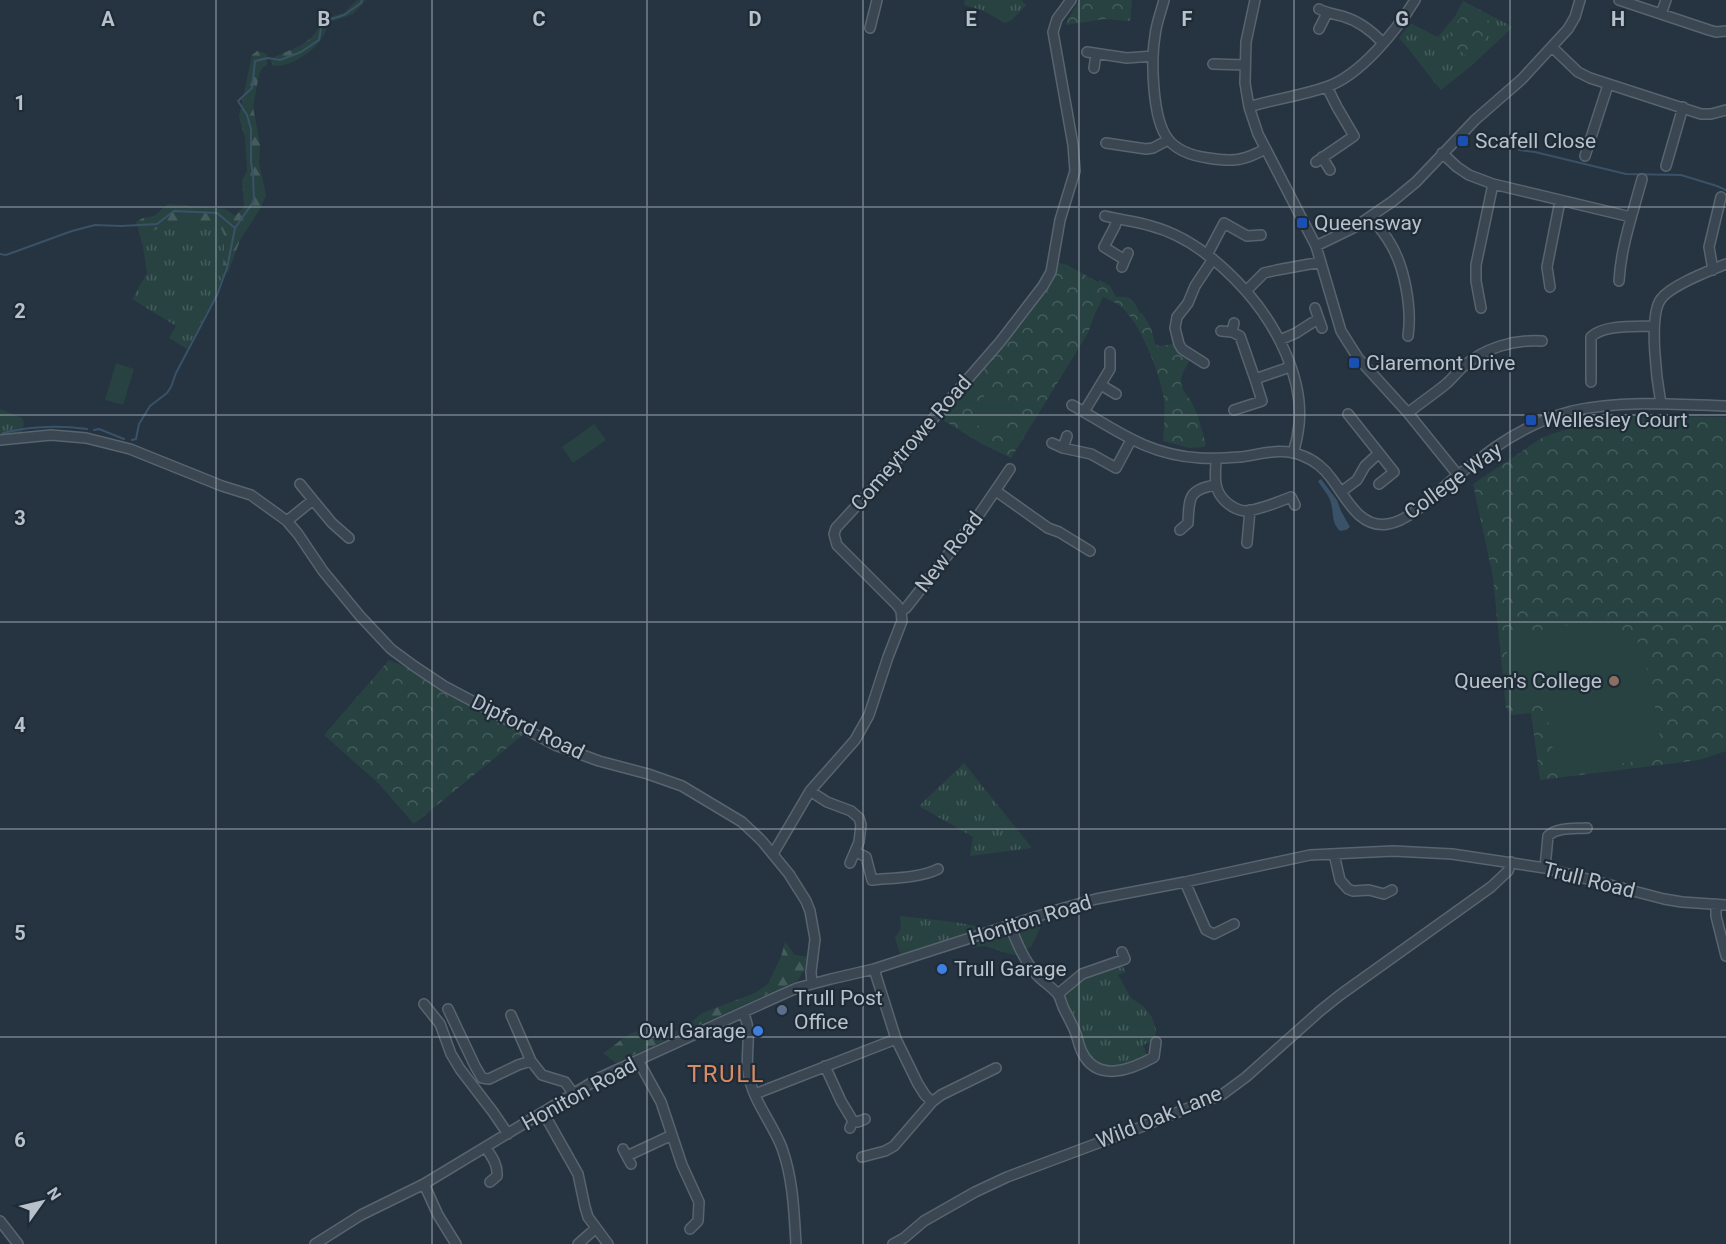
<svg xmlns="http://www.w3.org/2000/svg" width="1726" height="1244" viewBox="0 0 1726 1244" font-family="Roboto,sans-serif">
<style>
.grass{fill:url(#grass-tufts)}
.forest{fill:url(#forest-firs)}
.park{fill:url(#park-crowns)}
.garden{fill:#284242}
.water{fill:#395268}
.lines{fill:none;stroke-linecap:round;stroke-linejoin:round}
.stream{stroke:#395268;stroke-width:2}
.minor-casing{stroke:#58646e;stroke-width:12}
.minor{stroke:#3a4651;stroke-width:9}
.grid{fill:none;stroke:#b7c1cb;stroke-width:1.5;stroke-opacity:0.55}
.transit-dot{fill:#1a4fb4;stroke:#1f2b36;stroke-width:2}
.education-dot{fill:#8d6e63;stroke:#1f2b36;stroke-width:2}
.shop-dot{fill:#3f7fe0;stroke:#1f2b36;stroke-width:2}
.service-dot{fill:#5c6f8a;stroke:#1f2b36;stroke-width:2}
.labels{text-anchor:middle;stroke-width:4.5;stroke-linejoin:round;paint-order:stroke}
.poi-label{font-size:21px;fill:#b7c1cb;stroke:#1f2b36;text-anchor:start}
.street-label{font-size:21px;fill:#b7c1cb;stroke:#1f2b36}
.quarter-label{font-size:24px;letter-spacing:1.5px;fill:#d78b66;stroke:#1f2b36}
.grid-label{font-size:20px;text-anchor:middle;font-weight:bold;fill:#b7c1cb;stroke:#1f2b36;stroke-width:4.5;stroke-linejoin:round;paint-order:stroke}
</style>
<defs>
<pattern id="grass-tufts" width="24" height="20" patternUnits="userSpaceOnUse" patternTransform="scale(1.5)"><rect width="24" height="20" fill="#284242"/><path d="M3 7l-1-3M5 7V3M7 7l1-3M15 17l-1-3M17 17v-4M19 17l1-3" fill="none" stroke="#455c5c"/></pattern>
<pattern id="forest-firs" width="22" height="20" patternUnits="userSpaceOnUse" patternTransform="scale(1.5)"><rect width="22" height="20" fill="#284242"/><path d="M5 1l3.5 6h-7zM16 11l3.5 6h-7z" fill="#455c5c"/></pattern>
<pattern id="park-crowns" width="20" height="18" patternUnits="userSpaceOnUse" patternTransform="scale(1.5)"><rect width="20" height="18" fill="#284242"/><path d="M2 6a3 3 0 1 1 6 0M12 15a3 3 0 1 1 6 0" fill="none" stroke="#455c5c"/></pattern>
</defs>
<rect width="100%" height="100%" fill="#263441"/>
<path class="grass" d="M 965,0 L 1021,0 L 1026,5 L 1012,20 L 1005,23 L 982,10 L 964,5 Z
M 1463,1 L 1513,27 L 1470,67 L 1441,90 C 1426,73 1414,54 1399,38 L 1410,23 L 1438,37 L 1455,16 Z
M 177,222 L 216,226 L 222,230 L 225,238 L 223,266 L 226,269 L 215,296 L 187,349 L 169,338 L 176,326 L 132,299 L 147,273 L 143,246 L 138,229 L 149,232 Z
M 0,409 L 22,418 L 24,423 L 22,431 L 19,434 L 0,436 Z
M 964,763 L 1032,848 L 970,856 L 973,837 L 919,806 Z
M 900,916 L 954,922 L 981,927 L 982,929 L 901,956 L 895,938 L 901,929 Z
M 1047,918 L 1042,924 L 1031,947 L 1014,955 L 984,946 L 970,948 L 983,940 L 985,938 L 1002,932 L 1011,935 L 1020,932 C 1025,922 1037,921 1047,918 Z
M 1122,965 L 1126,972 L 1118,975 L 1131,998 L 1143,1006 L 1152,1017 L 1156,1030 L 1154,1040 L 1143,1045 L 1146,1053 L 1145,1058 L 1125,1066 L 1113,1068 L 1098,1064 L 1088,1056 L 1064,997 C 1075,976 1101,971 1122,965 Z"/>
<path class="forest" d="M 357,0 L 366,0 L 353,14 L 330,22 C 326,28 325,34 321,39 C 315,51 285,70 273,65 L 271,61 L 274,57 L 300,46 L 312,37 L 320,26 L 329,17 L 344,13 Z
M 257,51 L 267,54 L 267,65 L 262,68 L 259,74 L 253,107 L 260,144 L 259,164 L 266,195 L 260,209 L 240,240 L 228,273 L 223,266 L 225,238 L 222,230 L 217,226 L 177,222 L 149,232 L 138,229 L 136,222 L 143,218 L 154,216 L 168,204 L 226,209 L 235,216 L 244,207 L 242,180 L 247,171 L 245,138 L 239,117 L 252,55 Z
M 785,942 L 795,955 L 808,957 L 805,969 L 798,980 L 616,1063 L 603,1053 C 617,1045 624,1034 641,1030 L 651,1036 L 660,1038 L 687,1026 L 702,1013 L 755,993 L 768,984 L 781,957 Z"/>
<path class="park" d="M 1079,0 L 1132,0 L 1130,21 L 1105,19 L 1065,25 Z
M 1468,10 L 1497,25 L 1469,58 L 1446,40 L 1457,22 Z
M 1056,262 L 1067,265 L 1098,282 L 1100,280 L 1110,286 L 1116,297 C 1132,296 1133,299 1140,313 L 1142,313 L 1151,328 L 1155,344 L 1159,346 L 1175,344 L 1189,358 L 1189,361 C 1186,368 1180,375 1181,383 C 1182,391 1189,397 1192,403 C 1199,416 1202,431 1206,444 L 1204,447 L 1189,448 L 1163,441 C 1164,427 1165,413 1164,399 C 1160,374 1140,321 1120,306 C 1115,302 1109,300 1103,297 L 1094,316 L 1088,333 L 1011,458 L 982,444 L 938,417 L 1029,312 L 1042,293 Z
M 1631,416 L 1726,417 L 1726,751 L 1699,760 L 1540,780 L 1531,713 L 1512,715 L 1506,708 L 1493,578 L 1473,484 L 1543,437 L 1589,422 Z
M 389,660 L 401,665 L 524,734 L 414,824 L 378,783 L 324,735 Z"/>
<path class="garden" d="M 116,363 L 134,369 L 123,405 L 105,400 Z
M 987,385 L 1010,393 L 1000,432 L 976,425 Z
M 594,424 L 606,440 L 573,463 L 562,447 Z
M 1615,617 L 1620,645 L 1642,642 L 1650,688 L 1652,688 L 1663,757 L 1557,774 L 1545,703 L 1514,706 L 1505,636 Z"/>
<path class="water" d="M 1321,479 L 1337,500 L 1341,511 L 1350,527 L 1346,530 L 1340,531 C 1331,522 1334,514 1331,503 C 1329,495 1322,488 1318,481 Z"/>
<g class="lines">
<path class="stream" d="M 1519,150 L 1535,152 L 1626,174 L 1681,175 L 1717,186 L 1726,190
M 0,254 L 6,255 L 72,231 L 95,225 L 121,226 L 157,224 L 174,211 L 217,213 L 235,228 L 254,201 L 253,175 L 251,162 L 251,129 L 247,115 L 238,101 L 252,88 L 255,61 L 268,58 L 280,60 L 301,52 L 319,40 L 322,22 L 344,15 L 361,3 L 362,0
M 94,430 L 99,429 L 124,439
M 3,433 C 31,426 59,425 87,429
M 132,440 L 136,439 L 139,424 L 150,406 L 167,393 L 171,387 L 176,373 L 217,295 L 227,268 L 235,228"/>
<defs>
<path id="minor" d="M 1164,0 C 1161,12 1156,24 1155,36 C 1151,60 1152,119 1168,139 C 1177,151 1194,156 1208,158 C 1232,162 1244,161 1265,149
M 1255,0 L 1246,42 L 1245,83 L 1249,107 L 1258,134 L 1316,246 L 1341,331 L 1358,358 L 1408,413 L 1458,475
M 1619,0 L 1709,30 L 1716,32 L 1726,31
M 1319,9 C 1327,13 1334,14 1342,16 C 1359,21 1371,30 1383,43
M 1661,14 L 1666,0
M 870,28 L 877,0
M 1319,29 L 1327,13
M 1552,47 L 1578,72 L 1590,78 L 1701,114 L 1711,114 L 1726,110
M 1087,52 L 1127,58 L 1153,56
M 1213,64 L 1245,65
M 1094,68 L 1096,54
M 1249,107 C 1274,99 1301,96 1326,87 C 1360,76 1397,30 1415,0
M 1106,143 L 1146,149 L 1153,148 L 1168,140
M 1442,153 L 1457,167 L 1469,175 L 1493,184 L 1631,217
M 1585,156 L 1608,85
M 1322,157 L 1330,170
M 1316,162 L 1354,136 L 1337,107 L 1327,87
M 1666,166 L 1683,107
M 1105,216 C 1120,220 1136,221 1151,226 C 1189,236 1220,262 1246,291
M 1371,216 C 1377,225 1385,234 1390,243 C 1405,267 1412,309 1408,336
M 1117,219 L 1115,226 L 1104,247 L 1125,260
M 1316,246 L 1355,227 L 1393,201 L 1416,182 L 1475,120 L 1522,79 L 1568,29 L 1575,17 L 1580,0
M 1207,255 L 1224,223 L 1247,236 L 1261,235
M 1122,267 L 1128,253
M 1713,270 L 1709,247 L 1721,197
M 1619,281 C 1621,246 1633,213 1642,179
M 1550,287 L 1547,267 L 1560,201
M 1315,308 L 1322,328
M 1481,308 L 1476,281 L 1476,265 L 1493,184
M 1221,331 L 1232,332 L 1234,323
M 1232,332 L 1240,336 L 1255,379 L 1290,367
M 1280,340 L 1296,333 L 1318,319
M 1204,363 L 1182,349 L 1179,344 L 1175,328 L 1177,317 L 1188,303 L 1195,286 L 1213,259
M 1591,382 L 1591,337 C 1604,324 1636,327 1654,326
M 1101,385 L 1116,394
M 1661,404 C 1657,382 1648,316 1661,299 C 1671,285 1709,271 1726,264
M 1072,405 C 1116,430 1147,455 1200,458 C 1214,459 1227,458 1241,457 C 1262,454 1283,447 1303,456 C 1314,460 1325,469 1331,478 C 1346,497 1359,529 1388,524 C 1411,521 1439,490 1458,475 C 1470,466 1482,457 1494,448 C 1517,432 1545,418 1572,411 C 1622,400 1675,404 1726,406
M 1234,410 L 1262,401 L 1255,379
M 1084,412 L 1110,369 L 1110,352
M 1408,413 C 1420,403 1434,394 1446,384 C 1452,379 1457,372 1463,367 C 1484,348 1514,339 1542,341
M 0,440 L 51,435 L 86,438 L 130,449 L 222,486 L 251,495 L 287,521 L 298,534 L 323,571 L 360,616 L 391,649 L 414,666 L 444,686 L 555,745 L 599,761 L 648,774 L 682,786 L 742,822 L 762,841 L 789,874 L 806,901 L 810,911 L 815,939 L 811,972 L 812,984
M 1052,443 L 1063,448 L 1091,454 L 1116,468 L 1131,440
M 1063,448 L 1067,436
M 1293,453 C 1296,444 1298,434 1299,425 C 1304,378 1276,325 1246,291 L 1264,273 L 1277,270 L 1321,262
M 1216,459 C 1216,468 1214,479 1217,488 C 1220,499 1233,510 1245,511 C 1256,511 1281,501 1291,497 L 1295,505
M 300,484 L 313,500
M 1379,484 L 1394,472 L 1379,453
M 996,491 L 1048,528 L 1059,532 L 1090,551
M 1341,492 L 1357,480 L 1365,466 L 1379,453 L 1348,414
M 287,521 L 313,500 L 332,523 L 349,538
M 1180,530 L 1188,523 C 1189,497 1189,489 1216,485
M 1247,543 L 1250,510
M 901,611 L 906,608 L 976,519 L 1010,469
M 810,791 L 827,802 L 851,811 L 859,818 L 861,825 L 859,842 L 850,863
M 856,852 L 866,857 L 872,880 C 891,878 921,878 938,869
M 773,854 L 810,791 L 855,740 L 869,715 L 888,657 L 902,621 L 901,611 L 897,605 L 837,545 L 834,534 L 836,528 L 872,489 L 1000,342 L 1043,286 L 1051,272 L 1060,220 L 1075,171 L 1073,145 L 1053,32 L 1057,19 L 1071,0
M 1334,854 L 1340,880 L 1348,889 L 1353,891 L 1369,890 L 1384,894 L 1392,890
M 1545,868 L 1548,836 C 1557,827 1575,829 1587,828
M 1185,882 L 1206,930 L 1214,934 L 1234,924
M 1716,904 L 1716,916 L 1726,956
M 1010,926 C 1017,943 1024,960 1036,974 C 1042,981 1056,990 1059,996 C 1061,1000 1062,1005 1064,1009 C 1068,1017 1073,1026 1076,1034 C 1078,1040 1079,1046 1082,1052 C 1097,1083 1131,1070 1154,1057 L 1156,1042
M 874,969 L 896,1039 L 918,1084 L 925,1095 L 932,1102 L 941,1095 L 996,1068
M 1058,994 L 1082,974 L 1125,959 L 1122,952
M 424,1004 L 440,1024 L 451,1054 L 460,1069 L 493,1112 L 508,1134
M 448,1009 L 475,1066 L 482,1078 L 489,1079 L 518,1065 L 531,1061 L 542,1075 L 565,1082 L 573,1093
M 743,1013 C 753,1030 745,1054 748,1072 C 752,1100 772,1122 782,1148 C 793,1179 794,1211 796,1244
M 511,1015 L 531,1061
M 638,1060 L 661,1102 L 682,1165 L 699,1202 L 698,1221 L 690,1229
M 825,1066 L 841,1101 L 853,1121
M 755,1094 L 896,1039
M 543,1112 L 578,1174 L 585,1207 L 588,1217 L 608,1244
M 850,1128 L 853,1121 L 858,1122 L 865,1119
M 486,1148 C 492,1157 498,1165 497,1176 L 490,1182
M 623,1149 L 631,1164
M 627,1156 L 672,1135
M 862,1157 L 885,1151 L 894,1146 L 932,1102
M 424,1184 L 438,1215 L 456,1244
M 0,1221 L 18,1244
M 315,1244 L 361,1215 L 424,1184 L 601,1077 L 781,995 L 797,988 L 831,979 L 874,969 L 1057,910 L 1096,899 L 1185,882 L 1310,855 L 1393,851 L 1452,854 L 1545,868 L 1664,899 L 1682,902 L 1726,905
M 578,1244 L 595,1229
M 893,1244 L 904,1238 L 924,1221 L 975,1192 L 1007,1177 L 1141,1127 L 1223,1094 L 1246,1077 L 1320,1011 L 1340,995 L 1491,887 L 1508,871 L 1511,862"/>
</defs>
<use href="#minor" class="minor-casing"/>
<use href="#minor" class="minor"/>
</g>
<path class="grid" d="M 216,0 L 216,1244M 432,0 L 432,1244M 647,0 L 647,1244M 863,0 L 863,1244M 1079,0 L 1079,1244M 1294,0 L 1294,1244M 1510,0 L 1510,1244M 0,207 L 1726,207M 0,415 L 1726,415M 0,622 L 1726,622M 0,829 L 1726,829M 0,1037 L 1726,1037"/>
<g class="transit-dot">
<rect x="1457" y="135" width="12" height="12" rx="3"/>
<rect x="1296" y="217" width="12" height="12" rx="3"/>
<rect x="1348" y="357" width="12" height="12" rx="3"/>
<rect x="1525" y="414" width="12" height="12" rx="3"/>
</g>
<circle class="education-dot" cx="1614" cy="681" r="6"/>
<g class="shop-dot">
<circle cx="942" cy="969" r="6"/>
<circle cx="758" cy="1031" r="6"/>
</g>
<circle class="service-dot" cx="782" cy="1010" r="6"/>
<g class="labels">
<g class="poi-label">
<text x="1475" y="148">Scafell Close</text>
<text x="1314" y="230">Queensway</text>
<text x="1366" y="370">Claremont Drive</text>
<text x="1543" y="427">Wellesley Court</text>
<text x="1602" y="688" text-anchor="end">Queen's College</text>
<text x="954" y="976">Trull Garage</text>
<text x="794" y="1005">Trull Post<tspan x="794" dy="24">Office</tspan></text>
<text x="746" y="1038" text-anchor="end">Owl Garage</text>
</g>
<g class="street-label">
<text transform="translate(911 443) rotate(-49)" y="7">Comeytrowe Road</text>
<text transform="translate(1453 481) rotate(-36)" y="7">College Way</text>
<text transform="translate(949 552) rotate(-52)" y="7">New Road</text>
<text transform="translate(528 727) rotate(26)" y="7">Dipford Road</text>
<text transform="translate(1589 880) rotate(14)" y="7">Trull Road</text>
<text transform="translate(1030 920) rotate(-17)" y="7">Honiton Road</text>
<text transform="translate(579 1094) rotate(-29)" y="7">Honiton Road</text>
<text transform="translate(1159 1117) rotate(-22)" y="7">Wild Oak Lane</text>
</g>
<g class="quarter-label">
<text x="726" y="1082">TRULL</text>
</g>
</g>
<g class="grid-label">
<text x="108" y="26">A</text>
<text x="324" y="26">B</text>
<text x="539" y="26">C</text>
<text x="755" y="26">D</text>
<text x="971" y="26">E</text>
<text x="1187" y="26">F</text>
<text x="1402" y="26">G</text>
<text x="1618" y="26">H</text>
<text x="20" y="110">1</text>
<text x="20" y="318">2</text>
<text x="20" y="525">3</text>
<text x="20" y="732">4</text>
<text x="20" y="940">5</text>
<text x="20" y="1147">6</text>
</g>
<g transform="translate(42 1202) rotate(56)" stroke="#1f2b36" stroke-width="4.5" paint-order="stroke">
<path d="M0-4.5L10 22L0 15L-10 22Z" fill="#b7c1cb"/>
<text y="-9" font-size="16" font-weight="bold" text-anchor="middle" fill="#b7c1cb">N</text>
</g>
</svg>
